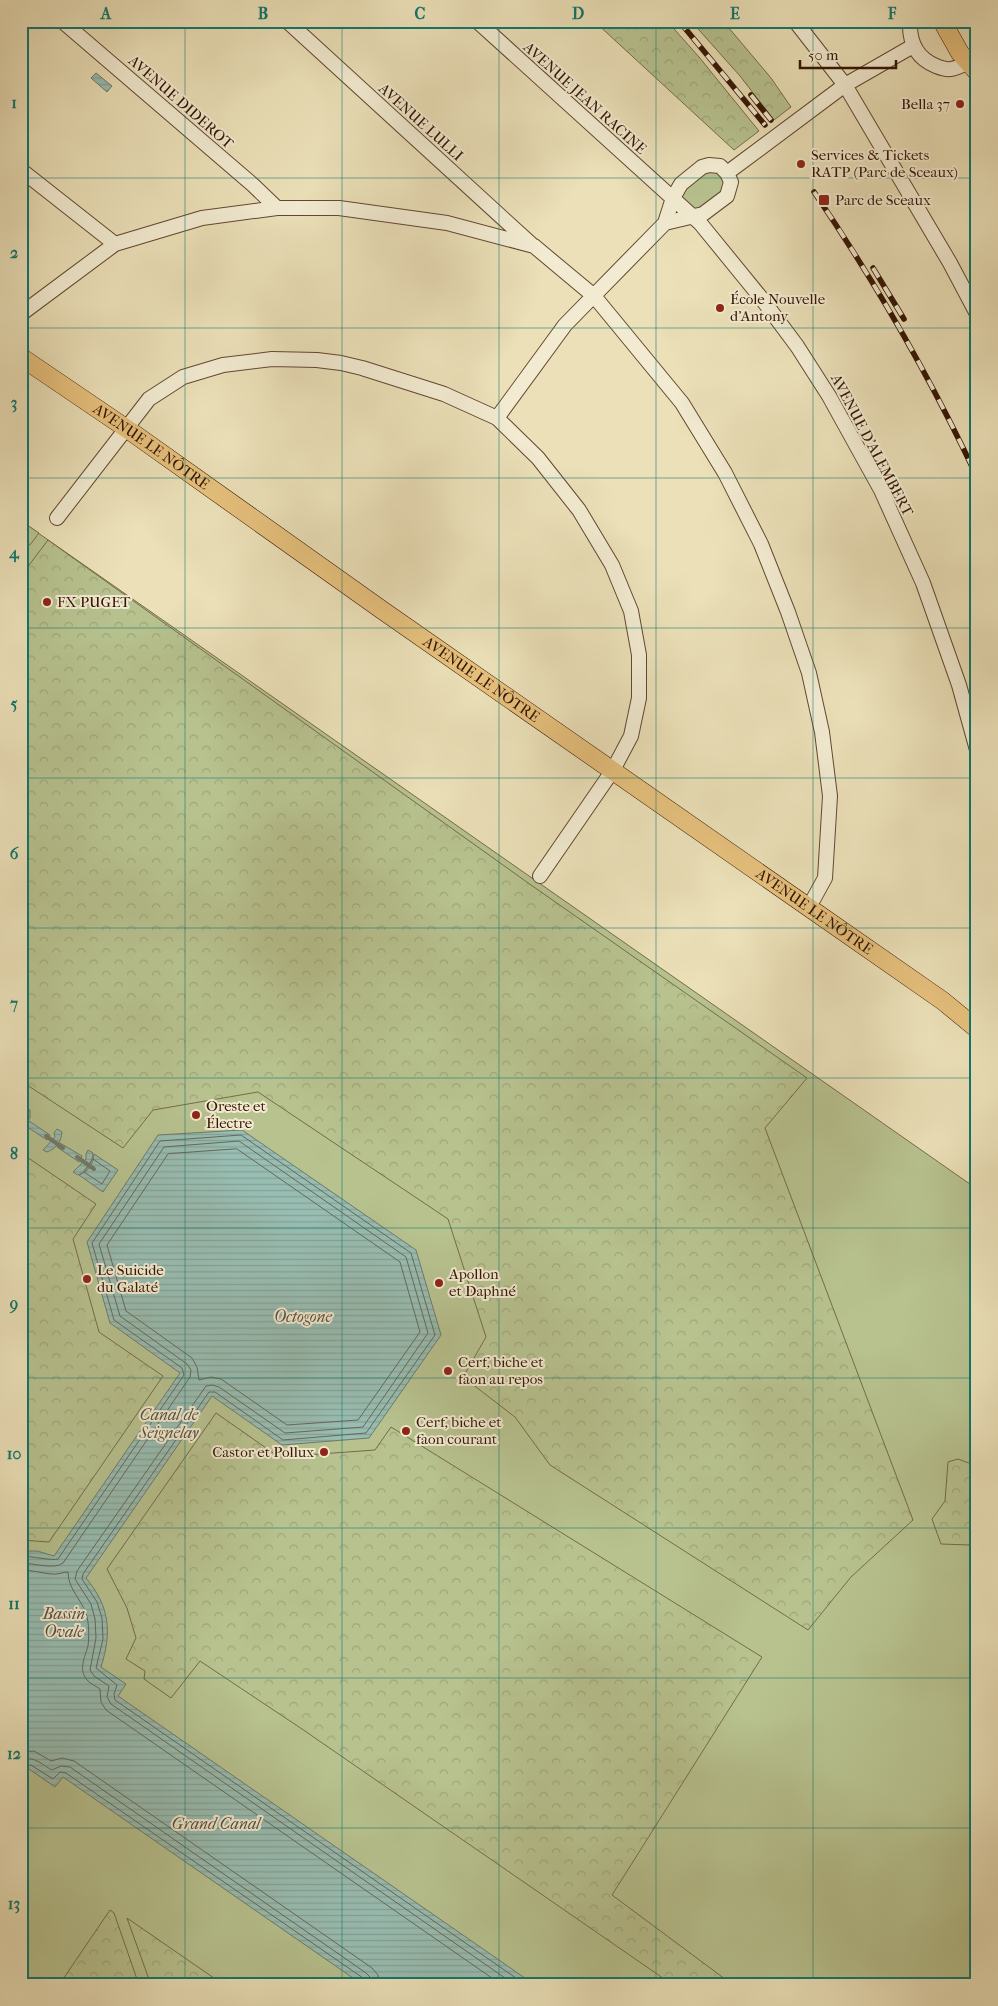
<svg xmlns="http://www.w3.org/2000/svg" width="998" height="2006" viewBox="0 0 998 2006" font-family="'IM FELL French Canon',serif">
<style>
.green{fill:#b7c28f;stroke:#766b49}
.forest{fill:url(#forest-crowns);stroke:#766b49}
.water{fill:url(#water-rules);stroke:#70796c}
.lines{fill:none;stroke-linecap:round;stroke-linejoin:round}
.shore{stroke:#66685a;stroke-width:1}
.stream{stroke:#70796c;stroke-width:4}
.minor-casing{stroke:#624730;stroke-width:16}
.major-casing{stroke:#341403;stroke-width:19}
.minor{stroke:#f2ebd1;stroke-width:14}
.major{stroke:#e6c07c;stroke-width:18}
.rail-casing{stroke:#341403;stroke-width:5.5}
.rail{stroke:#f2ebd1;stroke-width:4;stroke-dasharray:11;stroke-linecap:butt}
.grid{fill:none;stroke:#0f766e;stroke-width:1;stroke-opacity:0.55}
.poi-dot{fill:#8f2418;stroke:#f2ebd1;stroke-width:2}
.labels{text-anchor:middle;stroke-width:4;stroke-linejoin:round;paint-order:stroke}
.street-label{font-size:15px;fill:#341403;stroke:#f2ebd1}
.poi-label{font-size:15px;fill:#341403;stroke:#f2ebd1;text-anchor:start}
.water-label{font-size:16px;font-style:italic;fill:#574f40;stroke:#f2ebd1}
.neatline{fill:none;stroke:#0f766e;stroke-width:2}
.grid-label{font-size:16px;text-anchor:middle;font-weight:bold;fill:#0f766e}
</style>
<defs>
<pattern id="forest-crowns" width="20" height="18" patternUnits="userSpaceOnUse" patternTransform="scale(1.25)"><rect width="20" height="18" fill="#b7c28f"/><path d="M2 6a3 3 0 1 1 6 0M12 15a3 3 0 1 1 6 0" fill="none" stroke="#9ea67a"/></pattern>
<pattern id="water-rules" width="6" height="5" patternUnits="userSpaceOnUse" patternTransform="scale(1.25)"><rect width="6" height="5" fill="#98bdb2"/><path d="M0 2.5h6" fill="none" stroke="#84a297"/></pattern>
</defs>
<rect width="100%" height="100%" fill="#ebe0b8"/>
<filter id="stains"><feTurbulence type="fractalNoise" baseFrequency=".004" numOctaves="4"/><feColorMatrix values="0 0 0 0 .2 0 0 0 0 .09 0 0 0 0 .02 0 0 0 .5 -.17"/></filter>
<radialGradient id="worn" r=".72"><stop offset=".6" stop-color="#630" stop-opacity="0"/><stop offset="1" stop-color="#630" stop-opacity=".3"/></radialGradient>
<path class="green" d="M 706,170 L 719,173 L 725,182 L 724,190 L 704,209 L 694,210 L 681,197 L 681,191 Z
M 21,521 L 977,1189 L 977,1985 L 21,1985 Z"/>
<path class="forest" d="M 594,21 L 667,21 L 699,57 L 759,131 L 734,150 Z
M 691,21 L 723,21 L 771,78 L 791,107 L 774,120 L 740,76 Z
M 21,521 L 39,533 C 34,539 29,549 21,550 Z
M 48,540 L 531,885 L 807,1078 L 765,1128 L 913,1520 L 851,1577 L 808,1630 L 550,1465 L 515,1417 L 463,1377 L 486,1337 L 448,1219 L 258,1092 L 153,1110 L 123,1148 L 21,1081 L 21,572 L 23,573 Z
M 21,1153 L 96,1204 L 73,1239 L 99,1332 L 163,1376 L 49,1542 L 21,1540 Z
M 216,1413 L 279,1457 L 375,1450 L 391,1427 L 762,1657 L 612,1895 L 733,1985 L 673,1985 L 302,1729 L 200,1661 L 171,1698 L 144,1679 L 145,1671 L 126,1659 L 136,1638 L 127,1608 L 107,1569 Z
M 958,1459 L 977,1466 L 977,1504 L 969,1507 L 977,1524 L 969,1545 L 941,1544 L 932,1519 L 945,1501 L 948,1462 Z
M 110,1910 L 114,1913 L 139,1985 L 59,1985 Z
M 127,1918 L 224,1985 L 151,1985 Z"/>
<path class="water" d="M 96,73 L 112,86 L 107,92 L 91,78 Z
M 26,1107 L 30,1110 L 30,1118 L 21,1129 L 21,1119 Z
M 29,1121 L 50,1135 L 47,1140 L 26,1126 Z
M 57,1129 L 62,1132 C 61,1142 57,1148 47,1152 L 43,1150 L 55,1137 L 54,1133 Z
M 242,1130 L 416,1250 L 441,1335 L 369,1438 L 282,1445 L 212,1396 L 86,1578 C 110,1607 112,1632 101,1667 L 126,1684 L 118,1696 L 535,1985 L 363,1985 L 63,1777 L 55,1787 L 29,1769 L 21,1776 L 21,1551 L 37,1551 L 54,1556 L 180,1373 L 110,1323 L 87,1242 L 158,1135 Z
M 60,1143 L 82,1156 L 79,1162 L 57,1147 Z
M 88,1150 L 93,1153 C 92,1164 88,1170 78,1175 L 73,1172 L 86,1159 L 86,1154 Z
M 94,1154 L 118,1170 L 103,1192 L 79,1175 C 89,1171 93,1165 94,1154 Z"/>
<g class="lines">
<path class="shore" d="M 237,1149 L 400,1262 L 420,1332 L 358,1420 L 287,1425 L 221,1379 L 211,1377 L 199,1380 L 197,1367 L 192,1358 L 126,1311 L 107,1245 L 168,1154 Z
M 93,1159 L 110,1171 L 102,1184 L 84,1172 Z
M 21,1556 C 30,1556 53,1561 58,1559 L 184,1375 L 182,1368 L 114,1320 L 92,1243 L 160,1141 L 241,1135 L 411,1253 L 435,1335 L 366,1433 L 283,1440 L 215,1392 L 209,1392 L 83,1574 L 82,1579 L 97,1602 L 102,1618 L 103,1639 L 96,1668 L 117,1685 L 114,1694 L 115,1700 L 526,1985
M 21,1563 C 34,1563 54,1570 63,1563 L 190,1377 L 191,1370 L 187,1364 L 120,1316 L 99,1244 L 164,1147 L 239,1141 L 406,1257 L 428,1333 L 363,1427 L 285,1433 L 219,1387 L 212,1385 L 206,1386 L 77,1571 L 75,1579 L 91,1604 L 95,1619 L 96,1638 L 90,1670 L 94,1676 L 109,1686 L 107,1697 L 111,1704 L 515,1985
M 21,1570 C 32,1570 41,1573 51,1574 C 57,1575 63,1572 68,1572 C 68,1592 86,1602 88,1622 C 89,1630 89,1638 88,1646 C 85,1657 78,1669 87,1680 C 91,1684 96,1686 100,1689 L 101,1702 L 106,1710 L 502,1985
M 21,1752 L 34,1751 L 51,1761 L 62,1758 L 74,1761 L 372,1968 L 378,1975 L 379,1985
M 21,1761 C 33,1754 42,1765 52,1770 L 61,1766 L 70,1767 L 366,1973 L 371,1978 L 372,1985
M 21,1770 L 26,1765 L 31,1765 L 53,1779 L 60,1772 L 66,1773 L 363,1978 L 366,1985"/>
<path class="stream" d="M 46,1136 L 63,1148
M 77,1157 L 94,1169"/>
<defs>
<path id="minor" d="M 62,21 L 253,185 L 277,208
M 287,21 L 531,244
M 477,21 L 700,223 L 762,299 L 797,346 L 829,396 L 881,490 L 923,583 L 959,685 L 977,750
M 795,21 L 845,85 L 950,263 L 977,314
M 910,21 C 909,42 916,58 936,66 C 941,68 946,70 951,69 C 960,68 969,61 977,57
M 21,170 L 115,244
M 727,173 L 845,85 L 913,46
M 21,314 L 115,244 L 202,218 L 277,208 L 339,208 L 447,223 L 534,246 L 594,296 L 682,403 L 725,473 L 761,544 L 788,612 L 809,673 L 822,732 L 830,796 L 825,878 L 809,907
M 497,418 L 565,325 L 665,223 L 673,198 L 681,184 L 702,167 L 709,165 L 720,166 L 727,173 L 731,182 L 727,196 L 703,214 L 665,223
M 57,518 L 149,399 L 183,377 L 223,365 L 272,359 L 317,360 L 341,363 L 362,368 L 444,394 L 497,418 L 538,458 L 579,510 L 612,565 L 631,611 L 639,655 L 639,698 L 631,736 L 613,770 L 540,876"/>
<g id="major">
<path d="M 942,21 L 960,53 L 977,72"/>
<path id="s1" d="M 21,357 L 133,433 L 382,610 L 943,1001 L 977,1029"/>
</g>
</defs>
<use href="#minor" class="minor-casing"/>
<use href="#major" class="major-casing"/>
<use href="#minor" class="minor"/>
<use href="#major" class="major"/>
<defs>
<path id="rail" d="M 679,21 L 765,125
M 751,95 L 771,120
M 814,192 C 876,283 930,377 977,477
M 873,268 L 904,319"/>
</defs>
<use href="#rail" class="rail-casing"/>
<use href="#rail" class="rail"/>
</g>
<path class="grid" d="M 185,21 L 185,1985M 342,21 L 342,1985M 499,21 L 499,1985M 656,21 L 656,1985M 813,21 L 813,1985M 21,178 L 977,178M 21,328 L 977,328M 21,478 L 977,478M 21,628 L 977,628M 21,778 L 977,778M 21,928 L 977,928M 21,1078 L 977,1078M 21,1228 L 977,1228M 21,1378 L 977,1378M 21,1528 L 977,1528M 21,1678 L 977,1678M 21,1828 L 977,1828"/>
<g class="poi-dot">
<circle cx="960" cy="104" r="5"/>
<circle cx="801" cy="164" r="5"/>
<rect x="818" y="194" width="12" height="12" rx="2.5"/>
<circle cx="720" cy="308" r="5"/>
<circle cx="47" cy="602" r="5"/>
<circle cx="196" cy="1115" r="5"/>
<circle cx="87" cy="1279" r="5"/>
<circle cx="439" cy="1283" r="5"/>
<circle cx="448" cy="1371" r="5"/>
<circle cx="406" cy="1431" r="5"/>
<circle cx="324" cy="1452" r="5"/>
</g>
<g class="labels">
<g class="street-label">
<text transform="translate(585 98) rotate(42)" y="5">AVENUE JEAN RACINE</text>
<text transform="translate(181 102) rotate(41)" y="5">AVENUE DIDEROT</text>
<text transform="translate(421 122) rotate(42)" y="5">AVENUE LULLI</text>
<text transform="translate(872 445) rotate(62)" y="5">AVENUE D'ALEMBERT</text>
<text dy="5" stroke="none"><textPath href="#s1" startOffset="158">AVENUE LE NÔTRE</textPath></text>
<text dy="5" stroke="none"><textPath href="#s1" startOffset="562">AVENUE LE NÔTRE</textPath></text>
<text dy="5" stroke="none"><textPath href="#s1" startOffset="968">AVENUE LE NÔTRE</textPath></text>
</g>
<g class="poi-label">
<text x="950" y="109" text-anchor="end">Bella 37</text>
<text x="811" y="160">Services &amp; Tickets<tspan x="811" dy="17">RATP (Parc de Sceaux)</tspan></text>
<text x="835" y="205">Parc de Sceaux</text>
<text x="730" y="304">École Nouvelle<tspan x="730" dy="17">d'Antony</tspan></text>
<text x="57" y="607">FX PUGET</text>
<text x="206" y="1111">Oreste et<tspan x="206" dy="17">Électre</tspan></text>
<text x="97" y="1275">Le Suicide<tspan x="97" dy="17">du Galaté</tspan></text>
<text x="449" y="1279">Apollon<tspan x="449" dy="17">et Daphné</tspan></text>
<text x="458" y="1367">Cerf, biche et<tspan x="458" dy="17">faon au repos</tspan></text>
<text x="416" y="1427">Cerf, biche et<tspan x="416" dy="17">faon courant</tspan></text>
<text x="314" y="1457" text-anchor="end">Castor et Pollux</text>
</g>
<g class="water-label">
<text x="303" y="1322">Octogone</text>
<text x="169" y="1420">Canal de<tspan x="169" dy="18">Seignelay</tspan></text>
<text x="64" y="1619">Bassin<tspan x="64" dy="18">Ovale</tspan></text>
<text x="216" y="1829">Grand Canal</text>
</g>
</g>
<rect width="998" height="2006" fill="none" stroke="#ebe0b8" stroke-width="55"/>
<path d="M800 60v8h96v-8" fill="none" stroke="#341403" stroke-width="2.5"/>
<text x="808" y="60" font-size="15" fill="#341403" stroke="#f2ebd1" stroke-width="4" paint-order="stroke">50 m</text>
<rect x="28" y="28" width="942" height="1950" class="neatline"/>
<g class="grid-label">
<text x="106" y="19">A</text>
<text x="263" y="19">B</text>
<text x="420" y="19">C</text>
<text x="578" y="19">D</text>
<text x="735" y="19">E</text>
<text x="892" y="19">F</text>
<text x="14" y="108">1</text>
<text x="14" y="258">2</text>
<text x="14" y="408">3</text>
<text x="14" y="558">4</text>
<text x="14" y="709">5</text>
<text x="14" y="859">6</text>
<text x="14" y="1009">7</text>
<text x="14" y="1159">8</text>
<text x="14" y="1309">9</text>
<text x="14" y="1459">10</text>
<text x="14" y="1609">11</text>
<text x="14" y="1759">12</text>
<text x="14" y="1909">13</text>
</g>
<rect width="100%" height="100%" filter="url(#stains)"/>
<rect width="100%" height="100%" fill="url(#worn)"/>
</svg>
